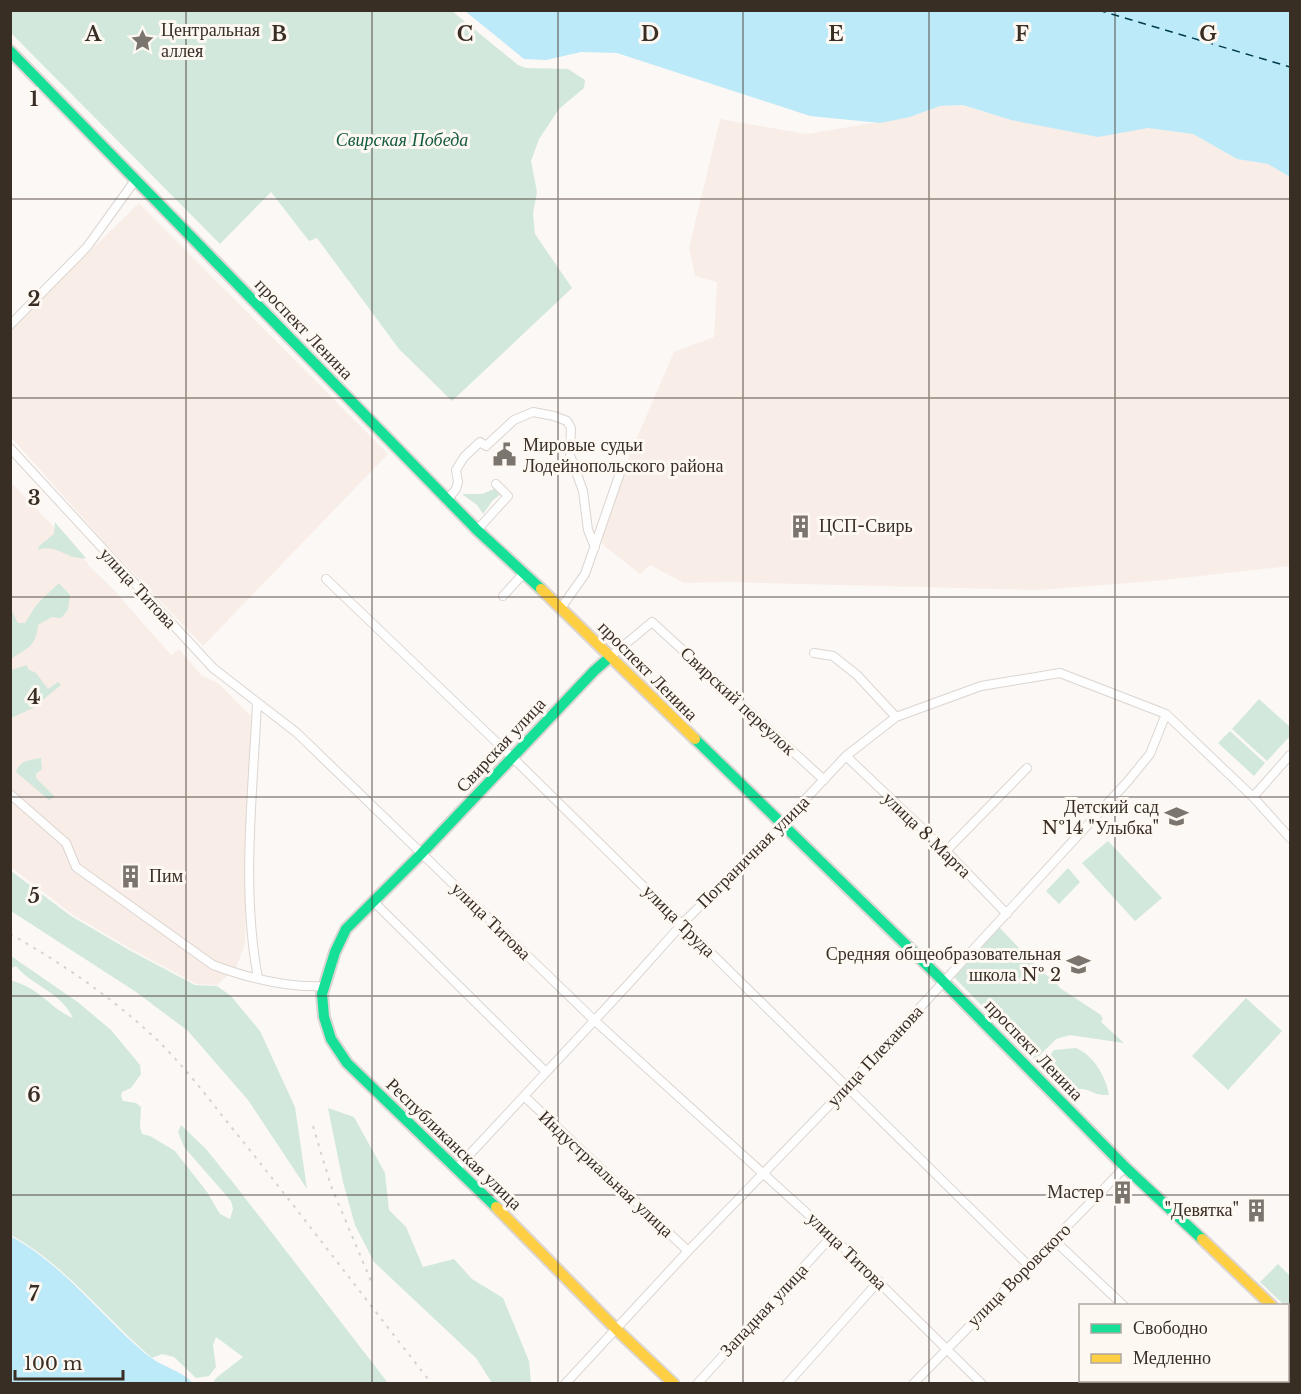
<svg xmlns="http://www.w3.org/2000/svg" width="1301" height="1394" viewBox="0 0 1301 1394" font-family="'Libre Baskerville',serif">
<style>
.industrial{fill:#f9ede7}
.green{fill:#d2e8dc}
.water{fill:#bdeaf8}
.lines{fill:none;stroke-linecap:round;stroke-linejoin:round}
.ferry{stroke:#003d4c;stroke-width:1.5;stroke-dasharray:8 6;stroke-linecap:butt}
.street-casing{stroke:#dcd5d0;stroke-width:10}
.fast-casing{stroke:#dcd5d0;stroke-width:14}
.slow-casing{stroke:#dcd5d0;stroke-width:14}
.street{stroke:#fefefe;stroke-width:8}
.fast{stroke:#16e098;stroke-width:10}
.slow{stroke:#ffcf43;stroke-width:10}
.rail{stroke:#d6d4d3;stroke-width:2;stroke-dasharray:3 6;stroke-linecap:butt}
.grid{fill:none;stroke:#382e24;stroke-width:1.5;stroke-opacity:0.55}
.labels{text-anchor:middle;stroke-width:6;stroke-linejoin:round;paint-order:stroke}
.poi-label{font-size:18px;fill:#382e24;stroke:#fef8f3;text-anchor:start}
.park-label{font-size:18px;font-style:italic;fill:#115a3f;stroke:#fef8f3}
.street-label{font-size:18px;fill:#382e24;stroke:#fef8f3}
.grid-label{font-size:20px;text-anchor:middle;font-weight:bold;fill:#382e24;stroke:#fef8f3;stroke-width:6;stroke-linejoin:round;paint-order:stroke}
</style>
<rect width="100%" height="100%" fill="#fbf8f6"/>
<path class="industrial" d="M 963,105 L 1011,120 L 1148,128 L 1193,134 L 1237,159 L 1268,164 L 1290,177 L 1290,566 L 1155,581 L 1038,590 L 728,582 L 684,583 L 650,565 L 640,574 L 602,544 L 601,537 L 629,456 L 674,352 L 714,337 L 717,282 L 695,276 L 689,248 L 720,119 L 806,134 L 910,117 L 940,106 Z
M 139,203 L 388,454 L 203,646 L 106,544 L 11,437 L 11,329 Z
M 10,481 L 87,562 L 89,566 L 113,589 L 171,655 L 179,649 L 202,676 L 218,683 L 251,716 L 245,944 L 236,968 L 217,985 L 196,984 L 131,949 L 73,915 L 11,867 Z"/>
<path class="green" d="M 10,11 L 452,11 L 518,65 L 526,68 L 568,69 L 585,80 L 584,88 L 559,109 L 539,139 L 531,161 L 537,192 L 533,213 L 535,234 L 572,288 L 452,401 L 399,349 L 317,238 L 309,241 L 271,192 L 220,244 L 11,33 Z
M 494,489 L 501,494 L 493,500 L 483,514 L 477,505 L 462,494 L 482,494 Z
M 55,522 L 58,526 L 86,558 C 67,561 58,543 38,550 L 39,546 L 54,534 Z
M 59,583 L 70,595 L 68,610 L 61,618 L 52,617 L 38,625 C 36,647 27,648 11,659 L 11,609 L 18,623 L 25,623 L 37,604 Z
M 27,665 L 28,669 L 36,673 L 48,689 L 58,682 L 61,685 L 33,708 L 11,718 L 11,670 Z
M 1259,699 L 1290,727 L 1290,736 L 1267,761 L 1232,729 Z
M 1230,731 L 1265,763 L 1254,776 L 1218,743 Z
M 41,758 L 42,769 L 36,774 L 36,778 L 55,797 L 49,800 L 16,772 C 20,760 30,760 41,758 Z
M 1108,841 L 1162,898 L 1135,921 L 1082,863 Z
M 1068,868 L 1080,882 L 1059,904 L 1046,891 Z
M 11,871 L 71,916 L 129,950 L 195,985 L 217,986 L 231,996 L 260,1031 L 295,1107 L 307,1189 L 248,1100 L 188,1031 L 136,992 L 11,911 Z
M 998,926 L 1042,972 L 1055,981 L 1060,988 L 1101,1015 L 1103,1019 L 1101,1022 L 1124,1043 L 1070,1035 L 1056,1039 L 1035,1060 L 951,974 Z
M 11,956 L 79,1003 L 111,1030 L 140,1065 L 141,1074 L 131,1088 L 122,1092 L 121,1096 L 123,1101 L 136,1103 L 141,1107 L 140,1127 L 142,1134 L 150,1136 L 175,1151 L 207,1192 L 220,1214 L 230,1219 L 233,1209 L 231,1201 L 184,1147 L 178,1132 L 181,1125 L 206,1149 L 235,1185 L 388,1383 L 213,1383 L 216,1378 L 243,1357 L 216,1337 L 213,1345 L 216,1367 L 209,1376 L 196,1378 L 174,1357 L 162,1354 L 152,1358 C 105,1318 66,1265 11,1235 L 10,980 C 22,984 32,988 41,996 C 52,1004 60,1013 73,1018 C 60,991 32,986 16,966 L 11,968 Z
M 1246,998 L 1282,1031 L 1228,1090 L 1192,1056 Z
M 1076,1048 C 1093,1055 1106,1076 1109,1095 C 1093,1096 1093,1089 1079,1089 L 1071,1098 L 1041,1068 L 1054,1050 Z
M 328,1108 L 354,1117 L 385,1173 L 389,1210 L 406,1227 L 423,1267 L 454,1259 L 472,1279 L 503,1298 L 529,1361 L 531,1383 L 492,1383 L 476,1358 L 374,1262 L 355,1225 L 343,1182 Z
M 1278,1264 L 1290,1276 L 1290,1312 L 1288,1309 L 1288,1306 L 1284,1305 L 1260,1282 Z"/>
<path class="water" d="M 465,11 L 1290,11 L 1290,177 L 1268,164 L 1237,159 L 1193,134 L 1148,128 L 1098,137 L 1011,120 L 963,105 L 940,106 L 910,117 L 880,123 L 810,116 L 617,53 L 581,52 L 546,60 L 524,59 Z
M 10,1236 C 57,1261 91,1303 129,1339 C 136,1345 143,1352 150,1357 C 165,1368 178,1369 193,1383 L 11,1383 Z"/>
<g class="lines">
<path class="ferry" d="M 1098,10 L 1290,67"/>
<defs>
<path id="street" d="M 10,325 L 87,247 L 136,179
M 10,448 L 213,668 L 297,733 L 594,1020 L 832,1236 L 982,1384
M 447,500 L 456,489 L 458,482 L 456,470 L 464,457 L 480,442 L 486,446 L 514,420 L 533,412 L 554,416 L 567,421 L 571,428 L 570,455 L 583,491 L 588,530 L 595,547
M 477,530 L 508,496 L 496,484
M 326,579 L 512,757 L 1028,1265
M 503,596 L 523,574
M 561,608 L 585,574 L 621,470
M 814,653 L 833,656 L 857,675 L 896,717
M 610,657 L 652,622 L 824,780
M 257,703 C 253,792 241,889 258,978
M 846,756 L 946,851 L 1007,914
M 10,794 L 66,843 L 76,867 L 213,965 C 248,978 287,988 324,986
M 1253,797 L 1290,755
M 946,851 L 1027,768
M 373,901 L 546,1072
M 524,1096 L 688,1251
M 457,1168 L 633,979 L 682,924 L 782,824 L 846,756 L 896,717 L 981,686 L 1060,673 L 1166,714 L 1253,797 L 1290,838
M 1054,1240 L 1124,1306
M 1203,1380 L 1206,1384
M 565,1384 L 688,1251 L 847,1087 L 1128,781 L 1150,754 L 1166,714
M 697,1384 L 832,1236
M 787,1384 L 879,1281
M 913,1384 L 1125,1167"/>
<path id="fast" d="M 10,51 L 477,530 L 541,589
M 695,739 L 939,977 L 1125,1167 L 1202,1239
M 496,1207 L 347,1063 L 331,1039 L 324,1017 L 322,994 L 335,952 L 346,929 L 421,854 L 594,671 L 610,657
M 1288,1320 L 1290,1323
M 1288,1347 L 1290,1344
M 1253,1384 L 1256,1380"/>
<path id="slow" d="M 541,589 L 695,739
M 496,1207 L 615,1328 L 674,1384
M 1202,1239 L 1272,1306
M 1288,1378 L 1290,1375"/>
</defs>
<use href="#street" class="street-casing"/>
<use href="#fast" class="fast-casing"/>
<use href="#slow" class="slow-casing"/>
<use href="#street" class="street"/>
<use href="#fast" class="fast"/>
<use href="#slow" class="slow"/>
<path class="rail" d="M 10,934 C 62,963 111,997 154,1037 C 188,1069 215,1108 245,1144 C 308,1223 369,1304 432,1384
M 313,1126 L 331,1186 L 371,1281"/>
</g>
<path class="grid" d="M 186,10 L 186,1384M 372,10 L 372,1384M 558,10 L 558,1384M 743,10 L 743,1384M 929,10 L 929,1384M 1115,10 L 1115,1306M 10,199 L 1290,199M 10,398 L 1290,398M 10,597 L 1290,597M 10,797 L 1290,797M 10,996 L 1290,996M 10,1195 L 1290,1195M 1115,1380 L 1115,1384"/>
<defs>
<symbol id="sight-bare" viewBox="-9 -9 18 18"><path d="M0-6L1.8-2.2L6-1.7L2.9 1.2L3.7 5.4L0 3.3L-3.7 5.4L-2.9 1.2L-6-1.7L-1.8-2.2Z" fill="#7c756e" stroke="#fef8f3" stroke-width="2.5" paint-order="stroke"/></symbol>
<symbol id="civic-bare" viewBox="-9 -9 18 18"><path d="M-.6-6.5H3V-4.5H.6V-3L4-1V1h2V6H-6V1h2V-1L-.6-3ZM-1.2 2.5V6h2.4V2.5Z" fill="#7c756e" stroke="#fef8f3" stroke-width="2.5" paint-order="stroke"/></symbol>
<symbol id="building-bare" viewBox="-9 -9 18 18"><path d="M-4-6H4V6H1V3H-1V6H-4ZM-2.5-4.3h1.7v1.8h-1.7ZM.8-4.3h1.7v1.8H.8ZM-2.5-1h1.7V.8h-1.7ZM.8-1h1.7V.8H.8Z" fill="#7c756e" stroke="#fef8f3" stroke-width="2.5" paint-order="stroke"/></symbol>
<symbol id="school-bare" viewBox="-9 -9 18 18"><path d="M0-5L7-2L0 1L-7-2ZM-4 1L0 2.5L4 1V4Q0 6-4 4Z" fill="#7c756e" stroke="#fef8f3" stroke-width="2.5" paint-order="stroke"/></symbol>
</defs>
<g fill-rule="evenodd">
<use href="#sight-bare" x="126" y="24" width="33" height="33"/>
<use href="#civic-bare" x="488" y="438" width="33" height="33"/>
<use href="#building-bare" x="784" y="510" width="33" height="33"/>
<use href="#school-bare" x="1160" y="800" width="33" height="33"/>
<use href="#building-bare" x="114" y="860" width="33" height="33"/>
<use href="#school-bare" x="1062" y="948" width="33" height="33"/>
<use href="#building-bare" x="1106" y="1176" width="33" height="33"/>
<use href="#building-bare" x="1240" y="1194" width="33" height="33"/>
</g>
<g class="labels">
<g class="poi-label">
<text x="161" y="36">Центральная<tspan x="161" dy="21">аллея</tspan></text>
<text x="523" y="451">Мировые судьи<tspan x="523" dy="21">Лодейнопольского района</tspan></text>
<text x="819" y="532">ЦСП-Свирь</text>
<text x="1159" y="813" text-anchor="end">Детский сад<tspan x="1159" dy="21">№14 "Улыбка"</tspan></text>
<text x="149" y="882">Пим</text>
<text x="1061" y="960" text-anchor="end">Средняя общеобразовательная<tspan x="1061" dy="21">школа № 2</tspan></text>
<text x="1104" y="1198" text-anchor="end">Мастер</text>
<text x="1239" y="1216" text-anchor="end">"Девятка"</text>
</g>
<g class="park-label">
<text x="402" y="146">Свирская Победа</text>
</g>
<g class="street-label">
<text transform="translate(304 329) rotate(46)" y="6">проспект Ленина</text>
<text transform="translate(138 588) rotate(47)" y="6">улица Титова</text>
<text transform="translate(648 671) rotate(45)" y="6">проспект Ленина</text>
<text transform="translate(738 701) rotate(43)" y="6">Свирский переулок</text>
<text transform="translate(501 745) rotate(-47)" y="6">Свирская улица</text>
<text transform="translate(927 835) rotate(44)" y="6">улица 8 Марта</text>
<text transform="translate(753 852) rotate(-45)" y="6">Пограничная улица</text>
<text transform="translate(491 921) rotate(44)" y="6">улица Титова</text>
<text transform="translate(679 921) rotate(45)" y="6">улица Труда</text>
<text transform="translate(1034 1050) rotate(46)" y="6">проспект Ленина</text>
<text transform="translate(875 1056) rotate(-47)" y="6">улица Плеханова</text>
<text transform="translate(454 1144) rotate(44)" y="6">Республиканская улица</text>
<text transform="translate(606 1174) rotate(43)" y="6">Индустриальная улица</text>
<text transform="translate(847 1251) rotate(44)" y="6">улица Титова</text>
<text transform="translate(1019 1275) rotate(-45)" y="6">улица Воровского</text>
<text transform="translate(764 1310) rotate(-47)" y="6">Западная улица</text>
</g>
</g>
<g class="grid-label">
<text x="93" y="41">A</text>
<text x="279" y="41">B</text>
<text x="465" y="41">C</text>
<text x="650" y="41">D</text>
<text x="836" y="41">E</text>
<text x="1022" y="41">F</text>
<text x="1208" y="41">G</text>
<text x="34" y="106">1</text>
<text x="34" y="306">2</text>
<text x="34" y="505">3</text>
<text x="34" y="704">4</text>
<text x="34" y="903">5</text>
<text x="34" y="1102">6</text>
<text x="34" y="1301">7</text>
</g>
<rect width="1301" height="1394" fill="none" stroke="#382e24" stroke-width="24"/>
<rect x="1079" y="1304" width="210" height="78" fill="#fef8f3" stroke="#afa7a0" stroke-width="1.5"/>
<rect x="1091" y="1324" width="30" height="9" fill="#16e098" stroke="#afa7a0" stroke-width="1.5"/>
<text x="1133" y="1334" font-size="18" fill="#382e24">Свободно</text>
<rect x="1091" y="1354" width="30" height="9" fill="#ffcf43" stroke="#afa7a0" stroke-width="1.5"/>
<text x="1133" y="1364" font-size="18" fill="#382e24">Медленно</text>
<path d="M15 1370v9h108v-9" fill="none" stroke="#382e24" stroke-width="3"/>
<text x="24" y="1370" font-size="18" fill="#382e24" stroke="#fef8f3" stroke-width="4.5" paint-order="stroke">100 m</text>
</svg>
